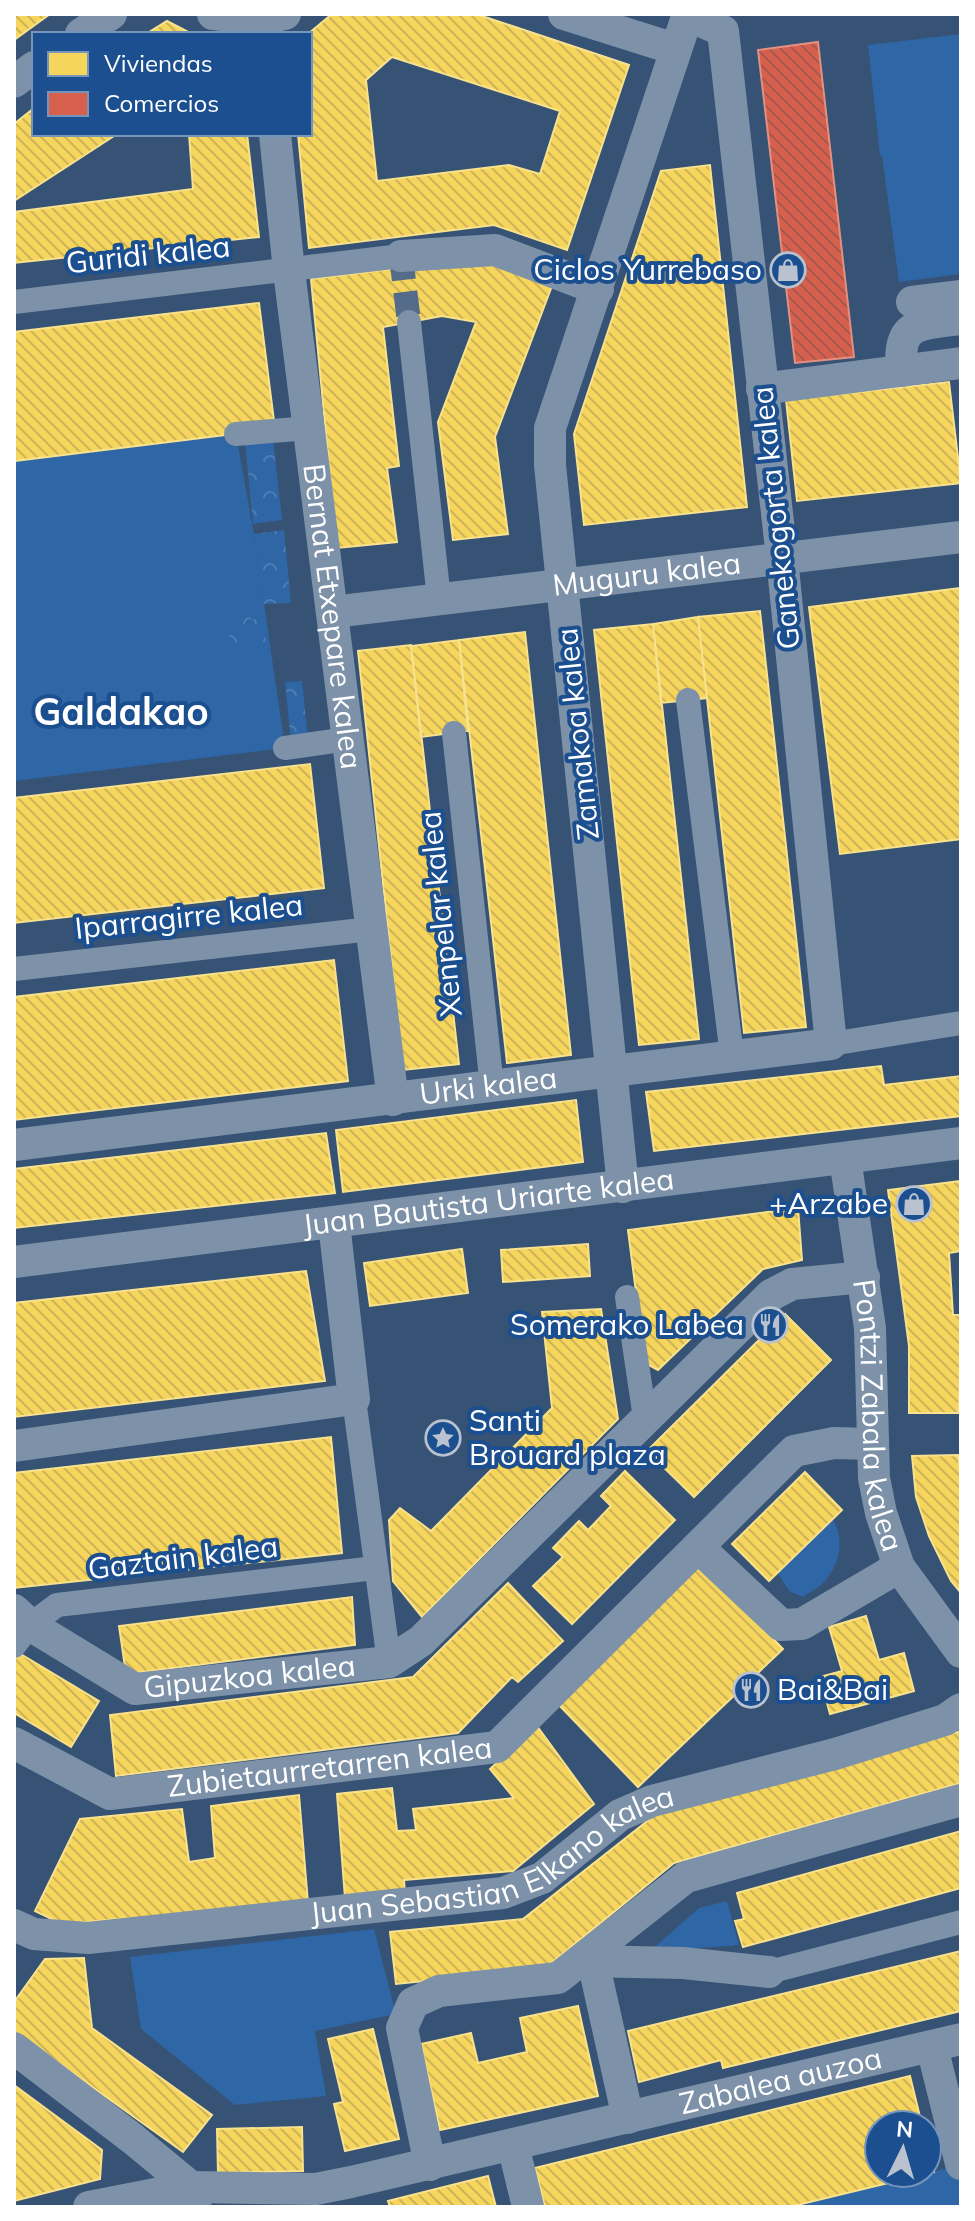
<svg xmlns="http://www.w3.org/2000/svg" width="975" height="2221" viewBox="0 0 975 2221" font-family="Mulish,sans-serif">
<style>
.green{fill:#2f66a5}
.forest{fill:url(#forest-crowns)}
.homes{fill:url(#homes-back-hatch);stroke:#f9e28d;stroke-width:2;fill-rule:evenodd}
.shops{fill:url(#shops-back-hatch);stroke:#e29082;stroke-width:2}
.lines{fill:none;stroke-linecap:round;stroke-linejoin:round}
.pedestrian-tunnel{stroke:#546c89;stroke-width:24;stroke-dasharray:24 12;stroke-linecap:butt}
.pedestrian{stroke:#7d92a8;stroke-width:24}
.minor{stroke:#7d92a8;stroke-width:32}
.labels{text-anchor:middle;stroke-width:8;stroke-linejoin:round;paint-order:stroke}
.street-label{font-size:30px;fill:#fff;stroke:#1b4f8f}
.poi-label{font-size:30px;fill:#fff;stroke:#1b4f8f;text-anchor:end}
.district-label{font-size:38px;font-weight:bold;fill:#fff;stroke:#1b4f8f}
</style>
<defs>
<pattern id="forest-crowns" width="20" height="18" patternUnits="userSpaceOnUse" patternTransform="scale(2)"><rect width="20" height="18" fill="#2f66a5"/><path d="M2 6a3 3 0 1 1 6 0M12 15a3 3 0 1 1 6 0" fill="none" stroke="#4e7db2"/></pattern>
<pattern id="homes-back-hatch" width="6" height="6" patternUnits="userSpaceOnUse" patternTransform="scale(2)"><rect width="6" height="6" fill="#f6d55c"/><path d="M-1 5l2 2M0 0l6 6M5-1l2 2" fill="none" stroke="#ccb358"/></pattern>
<pattern id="shops-back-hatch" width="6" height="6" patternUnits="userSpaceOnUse" patternTransform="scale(2)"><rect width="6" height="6" fill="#d6604d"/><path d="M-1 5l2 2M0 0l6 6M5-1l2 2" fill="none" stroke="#a6594d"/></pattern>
</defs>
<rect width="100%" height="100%" fill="#365274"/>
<path class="green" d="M 961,34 L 961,274 L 899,282 L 882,156 L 880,155 L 868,45 Z
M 236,434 L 254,534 L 285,748 L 14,781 L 14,461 Z
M 833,1519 C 844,1540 841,1562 825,1581 C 820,1587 810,1592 803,1597 L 789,1591 L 778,1573 Z
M 727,1901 L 739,1945 L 649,1952 L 699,1908 Z
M 374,1929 L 396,2014 L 315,2031 L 326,2096 L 235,2105 L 141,2029 L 130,1957 Z
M 961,2165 L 961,2207 L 789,2207 Z"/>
<path class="forest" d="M 273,439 L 282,520 L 253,524 L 245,443 Z
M 284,530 L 291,603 L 264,604 L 254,534 Z
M 249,606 L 251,620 L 263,617 L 267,651 L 242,654 L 229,635 L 225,611 Z
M 302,681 L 309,749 L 292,751 L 285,682 Z"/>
<path class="homes" d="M 14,14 L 50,14 L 14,40 Z
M 332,14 L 476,14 L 629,65 L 567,250 L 494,225 L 309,248 L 298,134 L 310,134 L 308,34 ZM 392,57 L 560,111 L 540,174 L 509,165 L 377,181 L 366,80 Z
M 167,21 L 192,34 L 146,34 Z
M 34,108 L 34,134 L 117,134 L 14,201 L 14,124 Z
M 189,134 L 247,134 L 259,237 L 14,263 L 14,212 L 193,189 Z
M 710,165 L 747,507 L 584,525 L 574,434 L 661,171 Z
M 480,258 L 553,283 L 495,437 L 508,534 L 453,540 L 438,422 L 476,322 L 442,316 L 383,327 L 399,466 L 387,468 L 397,542 L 337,548 L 311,279 Z
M 259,303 L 275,429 L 14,461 L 14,332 Z
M 949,382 L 961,483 L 797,501 L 786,400 Z
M 961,588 L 961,839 L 840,854 L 809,607 Z
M 760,611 L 806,1027 L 744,1033 L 698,617 Z
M 698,617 L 707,698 L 661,703 L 653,624 Z
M 653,624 L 699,1039 L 639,1045 L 594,630 Z
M 525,632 L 571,1055 L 507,1063 L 459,640 Z
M 459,640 L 468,731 L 421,737 L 411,646 Z
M 411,645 L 459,1064 L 403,1070 L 358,651 Z
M 310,764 L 324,888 L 14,923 L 14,798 Z
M 334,960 L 348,1081 L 14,1120 L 14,997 Z
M 881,1066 L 884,1085 L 961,1076 L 961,1116 L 654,1151 L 646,1092 Z
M 576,1100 L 583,1162 L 343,1192 L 336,1130 Z
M 326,1133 L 335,1193 L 14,1228 L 14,1169 Z
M 961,1181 L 961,1251 L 949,1253 L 953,1315 L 961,1315 L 959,1413 L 909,1413 L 909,1346 L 888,1190 Z
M 798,1208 L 802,1260 L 763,1269 L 658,1370 L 645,1363 L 628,1230 Z
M 588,1244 L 590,1276 L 503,1282 L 501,1250 Z
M 462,1249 L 468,1293 L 370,1306 L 364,1263 Z
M 306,1271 L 325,1381 L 14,1417 L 14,1303 Z
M 601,1309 L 618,1419 L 422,1617 L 393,1581 L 389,1520 L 400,1508 L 431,1531 L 552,1408 L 542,1312 Z
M 785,1314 L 831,1360 L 694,1497 L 647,1451 Z
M 331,1437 L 342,1553 L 14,1588 L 14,1473 Z
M 958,1455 L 961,1477 L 961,1593 L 951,1581 L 929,1536 L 916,1497 L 912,1456 Z
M 625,1471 L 675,1520 L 572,1624 L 533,1586 L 563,1557 L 553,1548 L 579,1521 L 588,1530 L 611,1506 L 601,1496 Z
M 805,1472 L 842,1510 L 769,1581 L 732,1544 Z
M 701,1563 L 783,1649 L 638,1787 L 556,1702 Z
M 508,1583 L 563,1641 L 518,1682 L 512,1677 L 458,1733 L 116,1776 L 110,1715 L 413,1677 Z
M 352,1597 L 355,1645 L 126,1674 L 119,1626 Z
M 866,1616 L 879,1660 L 904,1653 L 914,1691 L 830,1714 L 820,1677 L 842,1671 L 829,1627 Z
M 19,1653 L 99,1701 L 71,1747 L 14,1713 L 14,1661 Z
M 537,1726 L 594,1804 L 513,1871 L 404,1880 L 405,1893 L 345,1898 L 337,1794 L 392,1788 L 397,1831 L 416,1830 L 413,1809 L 514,1798 L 490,1769 Z
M 961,1731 L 961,1783 L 674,1863 L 544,1969 L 396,1984 L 390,1932 L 523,1919 L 655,1815 Z
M 299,1795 L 308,1903 L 62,1924 L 35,1911 L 80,1819 L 182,1809 L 189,1862 L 215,1858 L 211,1806 Z
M 961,1831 L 961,1888 L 743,1947 L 735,1921 L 744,1919 L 737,1893 Z
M 961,1951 L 961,2011 L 723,2068 L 721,2060 L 639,2082 L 628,2031 Z
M 84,1958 L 92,2028 L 212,2115 L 183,2152 L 14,2031 L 14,2002 L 45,1959 Z
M 578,2006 L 598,2096 L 440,2130 L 421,2044 L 471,2033 L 478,2063 L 527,2052 L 520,2018 Z
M 373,2029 L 399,2139 L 345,2151 L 334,2104 L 343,2102 L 328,2039 Z
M 910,2076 L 922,2125 L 879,2125 L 879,2173 L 927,2173 L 927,2144 L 934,2172 L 789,2207 L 545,2207 L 535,2168 Z
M 14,2085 L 102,2150 L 100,2179 L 14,2201 Z
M 302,2127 L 303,2171 L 218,2173 L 217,2129 Z
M 488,2176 L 496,2207 L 390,2207 L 388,2201 Z"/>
<path class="shops" d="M 818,42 L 854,357 L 795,363 L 758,50 Z"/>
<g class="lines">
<path class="pedestrian-tunnel" d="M 401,256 L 409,322"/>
<path class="pedestrian" d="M 14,302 L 401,256
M 409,322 L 439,599
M 236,434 L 309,428
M 688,700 L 732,1056
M 454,733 L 492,1087
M 285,748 L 348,739
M 14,969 L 371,929
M 831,1044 L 961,1023
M 627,1297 L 645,1418
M 354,1399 L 389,1662
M 14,1646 L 30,1625 L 57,1605 L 375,1568
M 769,1972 L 961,1922"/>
<g class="minor">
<path d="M 213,14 L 263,19 L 285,14"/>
<path d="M 564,14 L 675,49"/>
<path d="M 81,34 L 111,14"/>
<path d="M 14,82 L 34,67"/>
<path id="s1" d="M 275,134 L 289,271 L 393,1100"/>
<path d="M 401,256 L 495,250 L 598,289"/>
<path d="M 912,302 L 961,296"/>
<path d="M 902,371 C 896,321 921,324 961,319"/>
<path d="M 762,389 L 961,363"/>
<path id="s2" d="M 333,612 L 961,537"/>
<path id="s3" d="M 14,1145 L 831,1044 L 782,558 L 723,31 L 687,15"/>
<path id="s4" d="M 845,1158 L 870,1328 L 874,1478 L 881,1513 L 899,1567 L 961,1652"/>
<path d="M 623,1187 L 550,465 L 550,428 L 688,14"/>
<path id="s5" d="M 14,1262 L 961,1143"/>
<path d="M 14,1446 L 354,1399 L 334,1223"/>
<path d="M 698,1547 L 781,1625 L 802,1624 L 899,1567"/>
<path id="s6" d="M 14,1610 L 30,1625 L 135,1689 L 389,1662 L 421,1641 L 771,1295 L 792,1284 L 864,1277"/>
<path id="s7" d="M 14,1743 L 110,1794 L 497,1747 L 794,1451 L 834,1443 L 873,1444"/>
<path id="s8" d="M 14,1925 L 34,1934 L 88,1938 L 503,1893 L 542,1878 L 620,1815 L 652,1801 L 835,1754 L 945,1720 L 961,1709"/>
<path d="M 583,1961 L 683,1963 L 769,1972"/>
<path d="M 593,1961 L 628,2118"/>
<path d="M 932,2047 L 961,2164"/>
<path d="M 14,2048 L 133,2139 L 191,2187 L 197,2197"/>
<path d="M 513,2145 L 528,2207"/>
<path d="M 430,2165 L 402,2028 L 413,2003 L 439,1991 L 558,1978 L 686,1877 L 961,1800"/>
<path id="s9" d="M 89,2207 L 191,2187 L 316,2189 L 351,2182 L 961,2039"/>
</g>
</g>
<defs>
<symbol id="shop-ring" viewBox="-11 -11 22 22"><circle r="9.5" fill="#1b4f8f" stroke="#b9c2ce" stroke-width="1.5"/><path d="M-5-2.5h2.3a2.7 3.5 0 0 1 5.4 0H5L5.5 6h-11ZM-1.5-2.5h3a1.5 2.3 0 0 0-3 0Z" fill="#b9c2ce"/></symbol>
<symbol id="restaurant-ring" viewBox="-11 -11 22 22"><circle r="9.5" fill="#1b4f8f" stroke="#b9c2ce" stroke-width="1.5"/><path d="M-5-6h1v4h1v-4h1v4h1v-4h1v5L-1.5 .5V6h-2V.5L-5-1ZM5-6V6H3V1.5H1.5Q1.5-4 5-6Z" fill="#b9c2ce"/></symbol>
<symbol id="sight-ring" viewBox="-11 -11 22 22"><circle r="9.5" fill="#1b4f8f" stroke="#b9c2ce" stroke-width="1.5"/><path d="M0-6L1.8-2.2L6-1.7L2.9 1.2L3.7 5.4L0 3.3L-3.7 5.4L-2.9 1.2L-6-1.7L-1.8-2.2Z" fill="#b9c2ce"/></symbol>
</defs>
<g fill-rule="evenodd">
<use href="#shop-ring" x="768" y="250" width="40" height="40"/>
<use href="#shop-ring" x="894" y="1184" width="40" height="40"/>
<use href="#restaurant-ring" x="750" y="1305" width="40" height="40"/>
<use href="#sight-ring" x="423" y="1418" width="40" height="40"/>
<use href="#restaurant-ring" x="731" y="1670" width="40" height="40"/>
</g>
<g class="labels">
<g class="street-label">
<text transform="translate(148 255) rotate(-6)" y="10">Guridi kalea</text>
<text transform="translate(776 518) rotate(-96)" y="10">Ganekogorta kalea</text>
<text dy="10" stroke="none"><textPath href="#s2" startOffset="316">Muguru kalea</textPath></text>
<text dy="10" stroke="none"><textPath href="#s1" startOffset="486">Bernat Etxepare kalea</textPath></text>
<text transform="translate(578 734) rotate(-96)" y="10">Zamakoa kalea</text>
<text transform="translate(441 914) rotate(-96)" y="10">Xenpelar kalea</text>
<text transform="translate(189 917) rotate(-6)" y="10">Iparragirre kalea</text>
<text dy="10" stroke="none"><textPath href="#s3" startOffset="478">Urki kalea</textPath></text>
<text dy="10" stroke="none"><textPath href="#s5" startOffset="478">Juan Bautista Uriarte kalea</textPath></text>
<text dy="10" stroke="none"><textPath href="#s4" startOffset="260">Pontzi Zabala kalea</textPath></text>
<text transform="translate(183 1558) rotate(-7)" y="10">Gaztain kalea</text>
<text dy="10" stroke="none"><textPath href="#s6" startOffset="260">Gipuzkoa kalea</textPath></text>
<text dy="10" stroke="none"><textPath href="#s7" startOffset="330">Zubietaurretarren kalea</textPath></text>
<text dy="10" stroke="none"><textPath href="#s8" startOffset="496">Juan Sebastian Elkano kalea</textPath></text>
<text dy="10" stroke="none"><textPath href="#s9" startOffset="706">Zabalea auzoa</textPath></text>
</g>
<g class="poi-label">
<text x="762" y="280">Ciclos Yurrebaso</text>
<text x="888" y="1214">+Arzabe</text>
<text x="744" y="1335">Somerako Labea</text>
<text x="469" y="1431" text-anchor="start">Santi<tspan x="469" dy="34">Brouard plaza</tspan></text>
<text x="777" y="1700" text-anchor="start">Bai&amp;Bai</text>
</g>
<g class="district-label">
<text x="121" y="725">Galdakao</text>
</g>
</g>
<rect width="975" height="2221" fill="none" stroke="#ffffff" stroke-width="32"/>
<rect x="32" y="32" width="280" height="104" fill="#1b4f8f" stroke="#7695bc" stroke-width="2"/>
<rect x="48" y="52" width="40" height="24" fill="#f6d55c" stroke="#7695bc" stroke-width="2"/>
<text x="104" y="72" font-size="24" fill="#ffffff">Viviendas</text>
<rect x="48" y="92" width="40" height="24" fill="#d6604d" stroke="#7695bc" stroke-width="2"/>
<text x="104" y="112" font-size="24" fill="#ffffff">Comercios</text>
<g transform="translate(903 2149) rotate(5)"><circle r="38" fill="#1b4f8f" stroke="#7695bc" stroke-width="2"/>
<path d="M0-6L14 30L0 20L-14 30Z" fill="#b9c2ce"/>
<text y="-12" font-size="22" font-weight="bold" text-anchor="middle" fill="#ffffff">N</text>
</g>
</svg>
